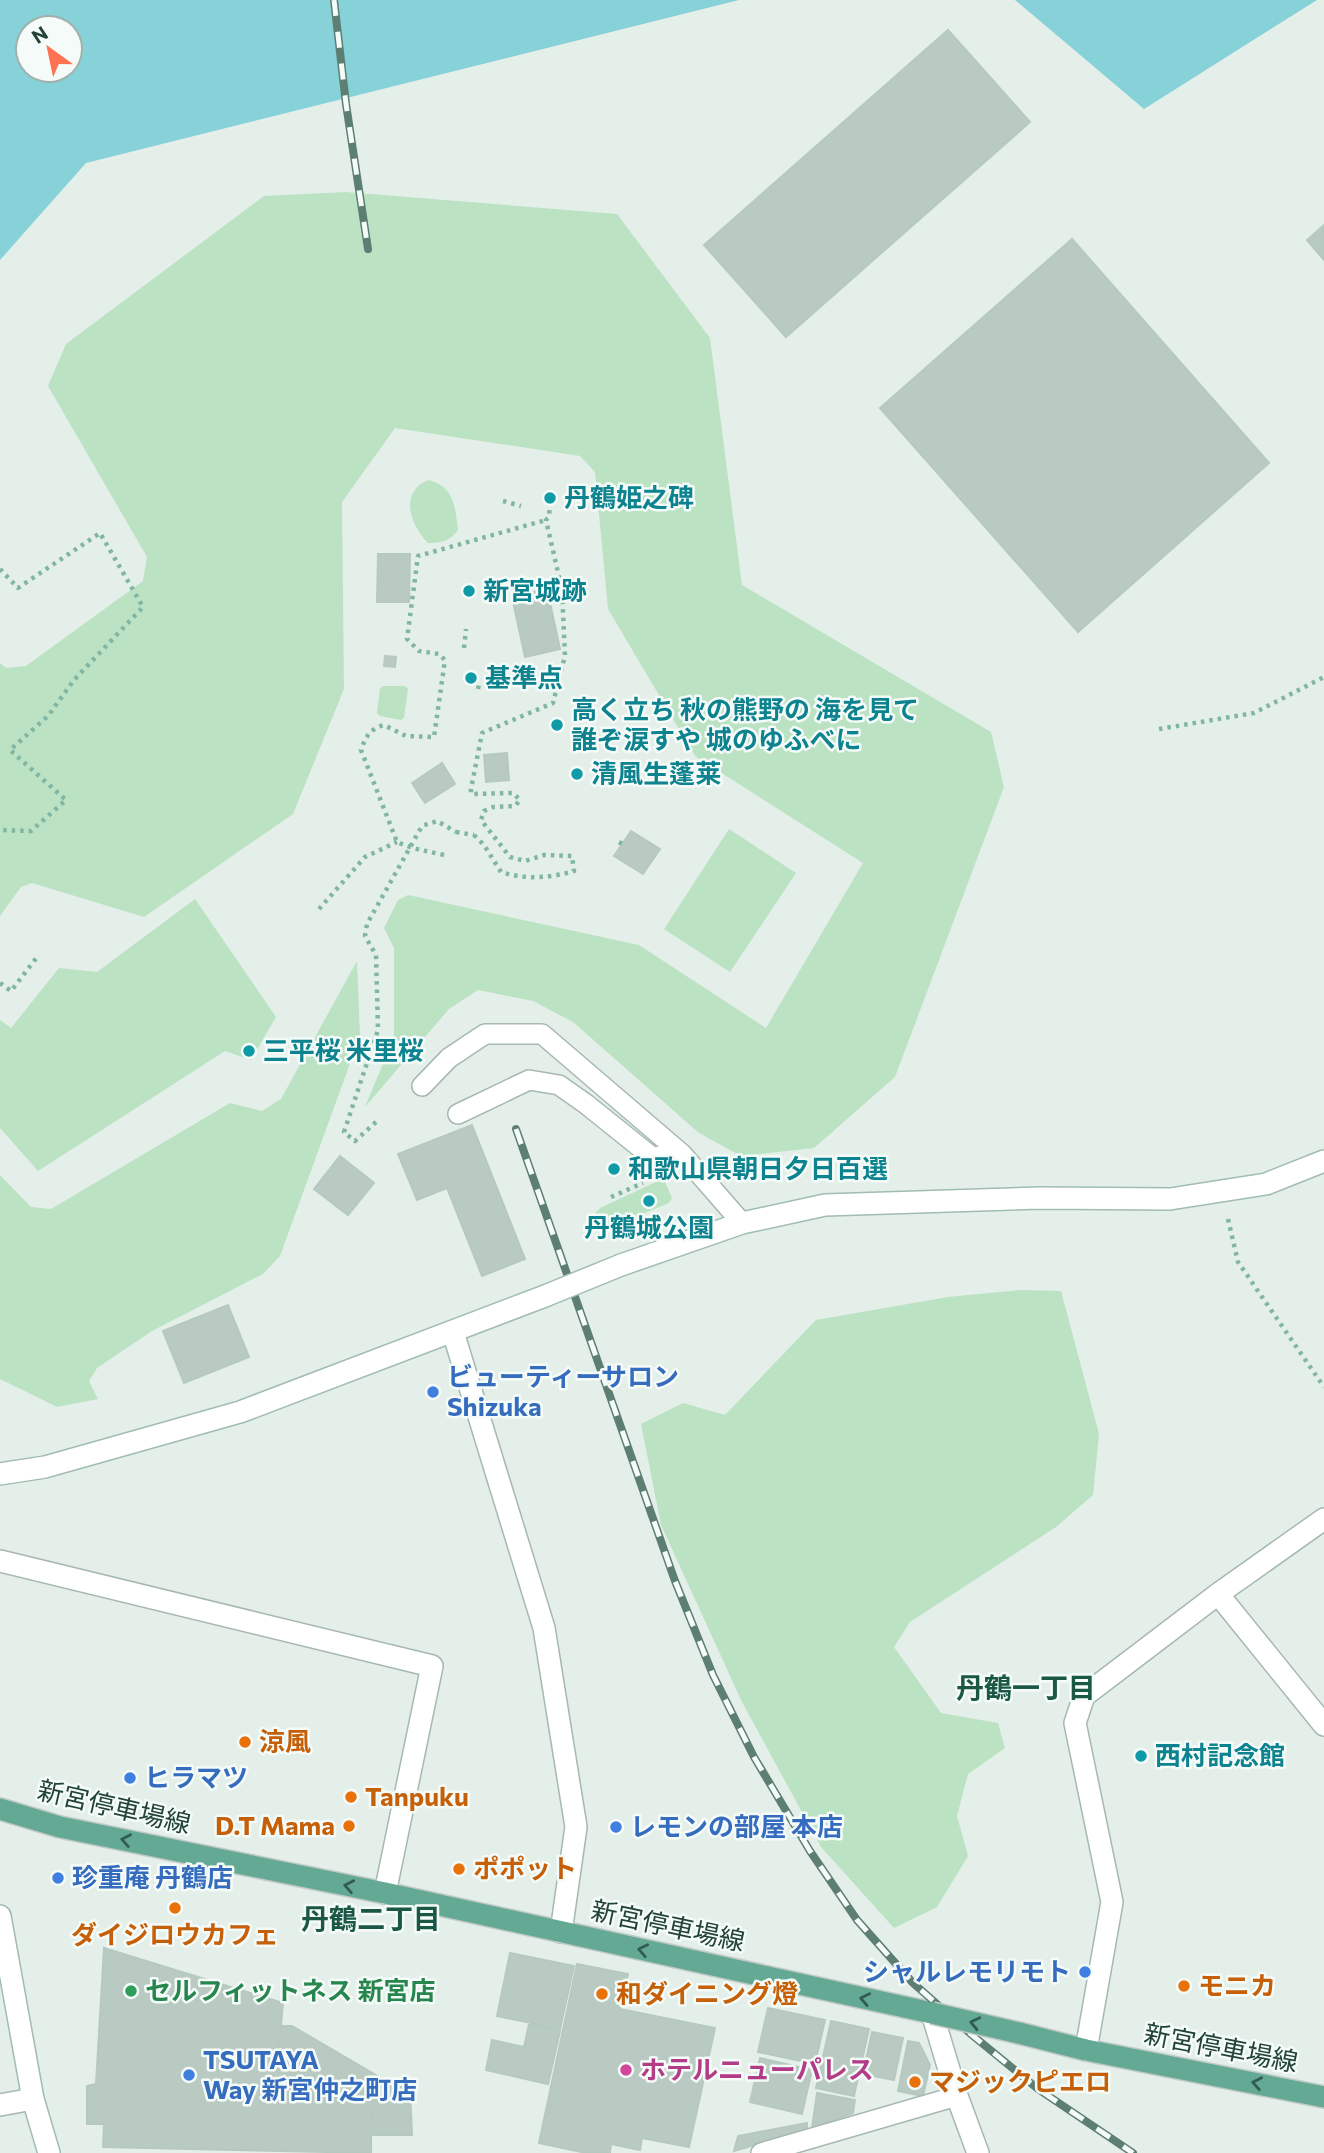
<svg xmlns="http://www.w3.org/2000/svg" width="1324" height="2153" viewBox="0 0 1324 2153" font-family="Commissioner,'Noto Sans JP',sans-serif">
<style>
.green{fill:#bbe2c3}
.water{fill:#87d1d9;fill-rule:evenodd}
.building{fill:#b9cac2;stroke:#b6c9c0;stroke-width:2}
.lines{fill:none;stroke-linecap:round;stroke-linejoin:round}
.lane-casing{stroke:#a6b8b0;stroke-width:22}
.street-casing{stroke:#a6b8b0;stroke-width:24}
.secondary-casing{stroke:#a1bcb1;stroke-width:24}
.primary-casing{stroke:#c1cac7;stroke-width:24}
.path{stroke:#81b6a2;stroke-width:4.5;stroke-dasharray:3.5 5;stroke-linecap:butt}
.lane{stroke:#fff;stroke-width:19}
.street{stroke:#fff;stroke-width:21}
.secondary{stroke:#fff;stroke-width:21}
.primary{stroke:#64a993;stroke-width:21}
.rail-casing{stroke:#5c7e73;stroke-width:8}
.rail{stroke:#f5fbf8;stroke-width:5;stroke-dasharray:16;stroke-linecap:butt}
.secondary-bridge-casing{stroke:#a1bcb1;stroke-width:24;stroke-linecap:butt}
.primary-bridge-casing{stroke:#c1cac7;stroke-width:24;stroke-linecap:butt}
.path-bridge{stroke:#81b6a2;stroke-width:4.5;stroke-dasharray:3.5 5;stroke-linecap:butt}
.secondary-bridge{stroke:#fff;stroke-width:21}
.primary-bridge{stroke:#64a993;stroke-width:21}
.oneway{stroke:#325c4f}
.culture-dot{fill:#0f9aa8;stroke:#f5fbf8;stroke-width:2.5}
.shop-dot{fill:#3f7fe0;stroke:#f5fbf8;stroke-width:2.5}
.food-dot{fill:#e8710a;stroke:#f5fbf8;stroke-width:2.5}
.leisure-dot{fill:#2e9e5b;stroke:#f5fbf8;stroke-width:2.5}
.hotel-dot{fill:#d1479c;stroke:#f5fbf8;stroke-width:2.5}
.labels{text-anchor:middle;stroke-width:5;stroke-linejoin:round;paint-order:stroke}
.culture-label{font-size:26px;font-weight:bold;fill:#0d838f;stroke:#f5fbf8;text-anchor:start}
.shop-label{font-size:26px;font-weight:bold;fill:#366cbe;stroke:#f5fbf8;text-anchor:start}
.food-label{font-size:26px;font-weight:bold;fill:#c56008;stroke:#f5fbf8;text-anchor:start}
.street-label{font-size:26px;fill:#214338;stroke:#f5fbf8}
.leisure-label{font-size:26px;font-weight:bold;fill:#27864d;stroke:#f5fbf8;text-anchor:start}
.hotel-label{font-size:26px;font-weight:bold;fill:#b23c85;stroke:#f5fbf8;text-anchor:start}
.neighbourhood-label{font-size:28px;font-weight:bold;fill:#1a5745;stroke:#f5fbf8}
</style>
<rect width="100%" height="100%" fill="#e4efe9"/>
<path class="green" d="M 346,192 L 617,214 L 710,338 L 742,585 L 991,732 L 1004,787 L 895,1077 L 814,1148 L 741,1156 L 699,1133 L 573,1022 L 533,1001 L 478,990 L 449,1009 L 365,1107 L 394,1037 L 394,948 L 384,928 L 398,900 L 408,895 L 639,945 L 766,1028 L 863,863 L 695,756 L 608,609 L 595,472 L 580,456 L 395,428 L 342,502 L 344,689 L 293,814 L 144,917 L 32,883 L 21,887 L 0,916 L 0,663 L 6,668 L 26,666 L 143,581 L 147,557 L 48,386 L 66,344 L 264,196 Z
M 428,480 C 454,486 455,506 458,530 C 450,541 442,543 428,543 C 410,525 399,492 428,480 Z
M 384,686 L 405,686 L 408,689 L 404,718 L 401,720 L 380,716 L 377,713 L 380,688 Z
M 729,829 L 796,873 L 730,972 L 664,929 Z
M 195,899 L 276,1017 L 251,1060 L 225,1051 L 38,1171 L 0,1128 L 0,1020 L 11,1028 L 59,968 L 97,972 Z
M 357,961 L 360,1036 L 280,1256 L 263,1274 L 152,1331 L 97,1368 L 89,1381 L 98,1399 L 57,1407 L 0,1379 L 0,1175 L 31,1207 L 51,1209 L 230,1103 L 262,1111 L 281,1099 Z
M 658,1181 L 665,1182 L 672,1198 L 669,1203 L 606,1229 L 600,1226 L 595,1213 L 600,1208 Z
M 1020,1290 L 1061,1291 L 1099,1434 L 1093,1495 L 1056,1527 L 910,1622 L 894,1647 L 941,1713 L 998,1723 L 1005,1748 L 968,1774 L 957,1816 L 968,1856 L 937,1907 L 894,1928 L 821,1847 L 742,1702 L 661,1525 L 641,1424 L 683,1403 L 725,1415 L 816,1320 L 948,1297 Z"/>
<path class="water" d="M 0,0 L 739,0 L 86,163 L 0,260 ZM 70,28 L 70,70 L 28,70 L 28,28 Z
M 1015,0 L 1317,0 L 1144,109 Z"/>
<path class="building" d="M 948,30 L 1030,122 L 786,337 L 704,245 Z
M 1324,225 L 1324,260 L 1307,240 Z
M 1072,239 L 1269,463 L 1078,632 L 880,408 Z
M 378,554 L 410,554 L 409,602 L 377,602 Z
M 547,589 L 560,649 L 525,657 L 512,597 Z
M 385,656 L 396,657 L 395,667 L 384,666 Z
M 507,753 L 509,780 L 486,782 L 484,755 Z
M 442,763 L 455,784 L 425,803 L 412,783 Z
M 631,831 L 660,849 L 643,874 L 614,856 Z
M 472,1125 L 525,1259 L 482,1276 L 447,1188 L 417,1200 L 398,1154 Z
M 340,1156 L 374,1183 L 348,1215 L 314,1189 Z
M 228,1305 L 249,1357 L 184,1383 L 163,1331 Z
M 104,1948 L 283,2003 L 278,2060 L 371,2109 L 371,2153 L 103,2147 L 104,2124 L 87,2124 L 87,2086 L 96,2084 Z
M 510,1953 L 574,1966 L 560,2029 L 497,2016 Z
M 577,1964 L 628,1974 L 620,2009 L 715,2028 L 689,2147 L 642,2138 L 640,2150 L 611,2144 L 610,2153 L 586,2153 L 539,2143 Z
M 768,2008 L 825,2020 L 815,2064 L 758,2052 Z
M 831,2021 L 869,2029 L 854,2096 L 816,2088 Z
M 529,2024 L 560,2031 L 548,2084 L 486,2070 L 492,2040 L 524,2047 Z
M 281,2026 L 292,2026 L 393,2085 L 410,2089 L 412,2135 L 370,2135 L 371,2109 L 278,2060 Z
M 872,2032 L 903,2038 L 894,2080 L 863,2074 Z
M 908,2041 L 919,2043 L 930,2065 L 923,2096 L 898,2091 Z
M 760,2058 L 812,2070 L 802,2114 L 750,2102 Z
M 817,2093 L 855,2100 L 853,2113 L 812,2128 Z
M 807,2123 L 807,2129 L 734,2151 L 738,2136 Z"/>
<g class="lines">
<defs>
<path id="lane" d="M 422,1086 L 449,1058 L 485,1034 L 542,1034 L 682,1154 L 742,1223
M 458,1114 L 529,1080 L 559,1085 L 586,1104 L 652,1157 L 682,1154
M 761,2153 L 957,2096"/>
<path id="street" d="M 453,1332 L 544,1628 L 576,1827 L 561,1932
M 0,1561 L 432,1666 L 385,1893
M 1218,1594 L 1324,1725
M 932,2013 L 957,2096 L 978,2153
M 1086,2050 L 1112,1902 L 1075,1723 L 1084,1696 L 1218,1594 L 1324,1519
M 0,2105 L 33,2099"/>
<path id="secondary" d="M 621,1265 L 742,1223 L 825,1205 L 1039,1198 L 1170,1199 L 1266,1184 L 1324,1161
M 0,1474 L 45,1467 L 240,1412 L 545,1296
M 0,1916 L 33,2099 L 49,2153"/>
<path id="primary" d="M 0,1809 L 60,1827 L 385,1893 L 932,2013
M 1019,2033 L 1086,2050 L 1324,2097"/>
</defs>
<use href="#lane" class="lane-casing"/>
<use href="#street" class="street-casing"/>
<use href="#secondary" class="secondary-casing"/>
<use href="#primary" class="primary-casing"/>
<path class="path" d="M 503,501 L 521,506
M 0,569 L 18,588 L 100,533 L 143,607 L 74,680 L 48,716 L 10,750 L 66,800 L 31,831 L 0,830
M 464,648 L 466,629
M 478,689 L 479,684
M 1159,729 L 1254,713 L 1324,677
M 474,835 L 484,845 L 501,872 C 526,880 550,878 574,871 L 572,856 L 544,855 L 525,861 L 510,857 L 481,820 L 484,811 L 493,807 L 515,806 L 520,800 L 513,793 L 471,794 L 471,789 L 482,733 L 553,703 L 565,656 L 562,590 L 546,520 L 549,517 L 550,502
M 619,842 L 624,845
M 444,855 C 427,851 412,849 397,842 L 361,750 C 366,736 370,729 384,725 L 406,736 L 434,737 L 445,660 L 439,654 L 419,651 L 407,639 L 418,556 L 546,520
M 319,909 L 365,857 L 397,842
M 0,983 L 11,991 L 37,957
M 376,1122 L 355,1141 L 344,1132 L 378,1030 L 376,955 L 365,936 L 367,924 L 422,826 L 437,821 L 456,832
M 611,1197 L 643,1183
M 1228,1219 L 1238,1262 L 1324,1387"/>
<use href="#lane" class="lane"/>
<use href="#street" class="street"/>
<use href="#secondary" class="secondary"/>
<use href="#primary" class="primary"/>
<defs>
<path id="rail" d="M 334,0 L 346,104 L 368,249
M 516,1129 L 675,1581 L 713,1675 L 754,1757 L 810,1851 L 857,1920 L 913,1983 L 972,2035 L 1038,2089 L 1133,2153"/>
</defs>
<use href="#rail" class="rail-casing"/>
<use href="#rail" class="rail"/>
<defs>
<path id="secondary-bridge" d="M 545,1296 L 621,1265"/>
<path id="primary-bridge" d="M 932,2013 L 1019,2033"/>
</defs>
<use href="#secondary-bridge" class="secondary-bridge-casing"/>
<use href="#primary-bridge" class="primary-bridge-casing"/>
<path class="path-bridge" d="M 456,832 L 474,835"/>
<use href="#secondary-bridge" class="secondary-bridge"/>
<use href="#primary-bridge" class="primary-bridge"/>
</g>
<defs><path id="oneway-chevron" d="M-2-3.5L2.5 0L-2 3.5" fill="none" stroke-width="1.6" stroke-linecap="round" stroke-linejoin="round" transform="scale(1.75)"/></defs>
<g class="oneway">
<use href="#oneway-chevron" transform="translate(126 1840) rotate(-169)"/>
<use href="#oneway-chevron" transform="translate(349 1886) rotate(-169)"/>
<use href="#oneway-chevron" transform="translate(643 1950) rotate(-168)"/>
<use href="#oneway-chevron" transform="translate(865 1999) rotate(-168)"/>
<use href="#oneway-chevron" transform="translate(975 2023) rotate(-167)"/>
<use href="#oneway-chevron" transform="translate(1257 2083) rotate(-169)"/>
</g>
<g class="culture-dot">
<circle cx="550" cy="498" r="7"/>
<circle cx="469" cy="591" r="7"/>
<circle cx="471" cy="678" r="7"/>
<circle cx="557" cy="725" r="7"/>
<circle cx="577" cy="774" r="7"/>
<circle cx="249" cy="1051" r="7"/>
<circle cx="614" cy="1169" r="7"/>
<circle cx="649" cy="1201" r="7"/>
<circle cx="1141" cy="1756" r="7"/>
</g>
<g class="shop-dot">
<circle cx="433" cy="1392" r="7"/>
<circle cx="130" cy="1778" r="7"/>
<circle cx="616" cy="1827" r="7"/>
<circle cx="58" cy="1878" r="7"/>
<circle cx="1085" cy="1972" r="7"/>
<circle cx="189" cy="2075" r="7"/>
</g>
<g class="food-dot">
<circle cx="245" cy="1742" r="7"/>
<circle cx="351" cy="1797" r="7"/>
<circle cx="349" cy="1826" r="7"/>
<circle cx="459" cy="1869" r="7"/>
<circle cx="175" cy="1908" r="7"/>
<circle cx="1184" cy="1986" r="7"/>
<circle cx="602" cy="1994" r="7"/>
<circle cx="915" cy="2082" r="7"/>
</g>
<circle class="leisure-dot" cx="131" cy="1991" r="7"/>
<circle class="hotel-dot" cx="626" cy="2070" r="7"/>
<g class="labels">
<g class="culture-label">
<text x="564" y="507">丹鶴姫之碑</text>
<text x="483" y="600">新宮城跡</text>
<text x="485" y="687">基準点</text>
<text x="571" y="719">高く立ち 秋の熊野の 海を見て<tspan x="571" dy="30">誰ぞ涙すや 城のゆふべに</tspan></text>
<text x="591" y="783">清風生蓬莱</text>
<text x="263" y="1060">三平桜 米里桜</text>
<text x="628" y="1178">和歌山県朝日夕日百選</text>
<text x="649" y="1237" text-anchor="middle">丹鶴城公園</text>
<text x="1155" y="1765">西村記念館</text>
</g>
<g class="shop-label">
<text x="447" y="1386">ビューティーサロン<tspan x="447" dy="30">Shizuka</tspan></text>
<text x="144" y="1787">ヒラマツ</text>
<text x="630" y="1836">レモンの部屋 本店</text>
<text x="72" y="1887">珍重庵 丹鶴店</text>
<text x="1071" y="1981" text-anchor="end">シャルレモリモト</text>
<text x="203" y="2069">TSUTAYA<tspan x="203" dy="30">Way 新宮仲之町店</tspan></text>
</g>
<g class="food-label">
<text x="259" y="1751">涼風</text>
<text x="365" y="1806">Tanpuku</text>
<text x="335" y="1835" text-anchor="end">D.T Mama</text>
<text x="473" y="1878">ポポット</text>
<text x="175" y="1944" text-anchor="middle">ダイジロウカフェ</text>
<text x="1198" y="1995">モニカ</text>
<text x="616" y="2003">和ダイニング燈</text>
<text x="929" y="2091">マジックピエロ</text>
</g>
<g class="street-label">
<text transform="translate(114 1807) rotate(13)" y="9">新宮停車場線</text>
<text transform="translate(668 1926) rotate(12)" y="9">新宮停車場線</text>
<text transform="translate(1221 2048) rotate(11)" y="9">新宮停車場線</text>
</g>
<g class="leisure-label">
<text x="145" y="2000">セルフィットネス 新宮店</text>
</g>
<g class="hotel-label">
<text x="640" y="2079">ホテルニューパレス</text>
</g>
<g class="neighbourhood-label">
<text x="1026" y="1698">丹鶴一丁目</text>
<text x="371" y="1929">丹鶴二丁目</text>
</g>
</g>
<g transform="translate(49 49) rotate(327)"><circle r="33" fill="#f5fbf8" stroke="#a0b1ab" stroke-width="2"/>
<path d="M0-5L12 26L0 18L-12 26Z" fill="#ff7352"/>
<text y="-10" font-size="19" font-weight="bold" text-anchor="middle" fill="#214338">N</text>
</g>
</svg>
